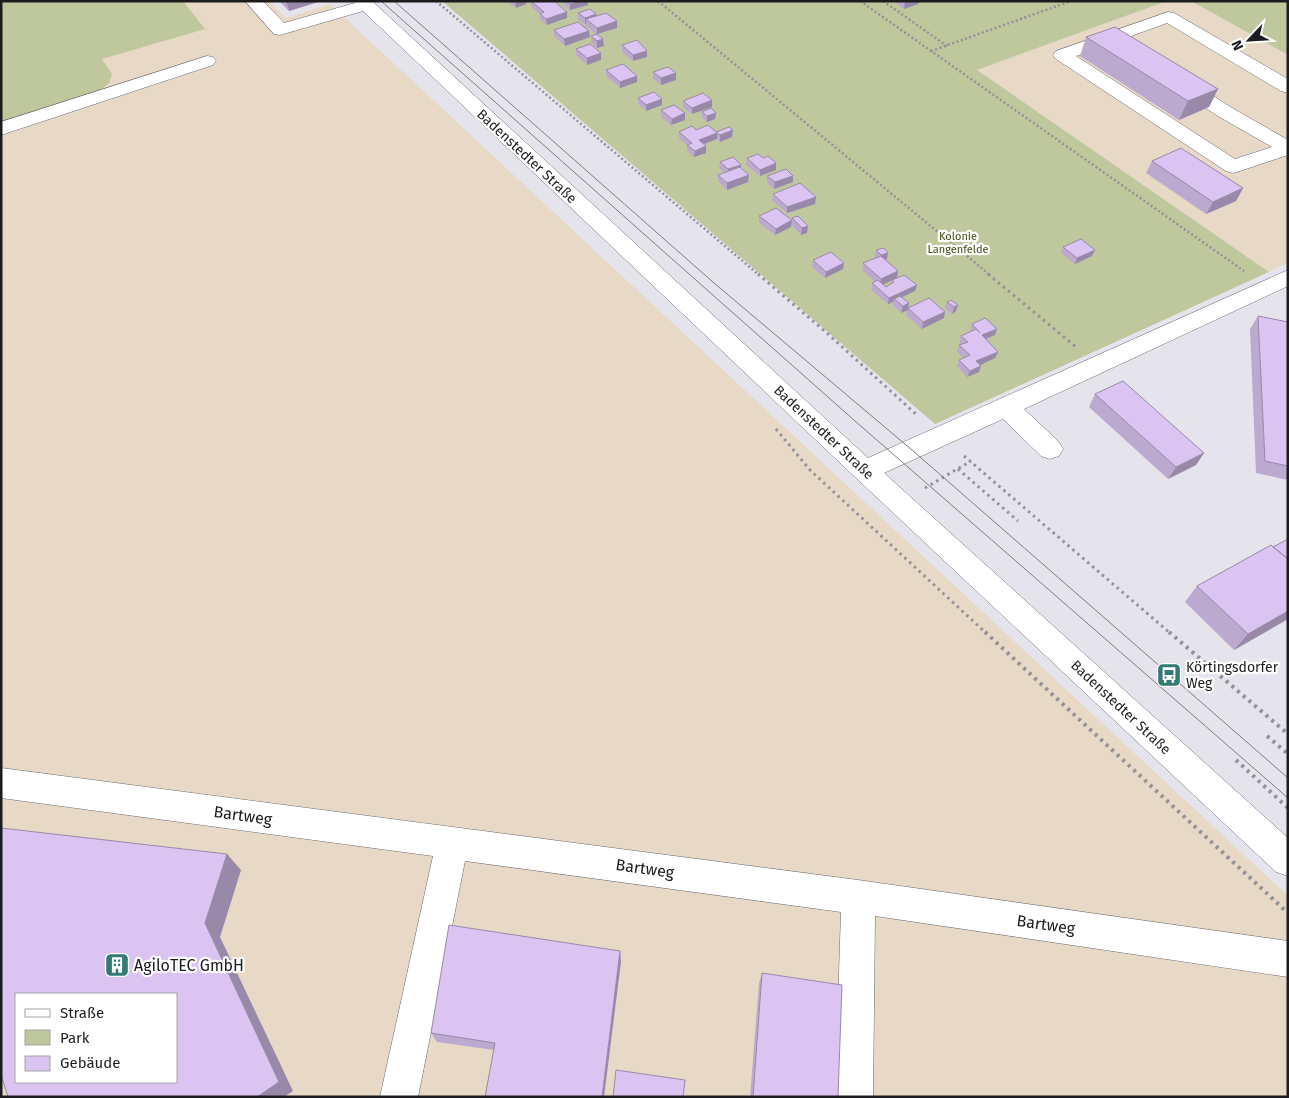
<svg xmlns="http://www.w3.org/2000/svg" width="1289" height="1098" viewBox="0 0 1289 1098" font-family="'Fira Sans',sans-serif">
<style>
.industrial{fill:#e7d9c6;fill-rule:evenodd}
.green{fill:#bfc89c}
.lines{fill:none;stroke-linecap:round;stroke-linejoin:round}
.minor-casing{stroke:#6a6971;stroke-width:1}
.path-far2{stroke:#929298;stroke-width:2.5;stroke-dasharray:2 2.5;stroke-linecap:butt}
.path-far1{stroke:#929298;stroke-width:3;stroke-dasharray:2.5 4;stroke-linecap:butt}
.path{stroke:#929298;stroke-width:4;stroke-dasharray:3 4.5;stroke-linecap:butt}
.minor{fill:#fff;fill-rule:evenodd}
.tram{stroke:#7c7c82;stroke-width:1}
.wall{fill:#bca9cf}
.shaded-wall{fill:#9989a9}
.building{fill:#dbc4f1;stroke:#9989a9;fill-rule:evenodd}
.labels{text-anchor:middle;stroke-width:4.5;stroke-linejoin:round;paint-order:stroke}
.far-park-label{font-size:11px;fill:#424a13;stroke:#fff}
.street-label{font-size:14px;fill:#1c1c1f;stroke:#fff}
.poi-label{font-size:14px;fill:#1c1c1f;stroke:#fff;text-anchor:start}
.near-street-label{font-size:16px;fill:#1c1c1f;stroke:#fff}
.near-poi-label{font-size:16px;fill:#1c1c1f;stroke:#fff;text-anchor:start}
</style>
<rect width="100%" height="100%" fill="#e5e4ed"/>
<path class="industrial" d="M 1,1 L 269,1 L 286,18 L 330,4 L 1288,896 L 1288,1097 L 1,1097 ZM 16,994 L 176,994 L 176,1082 L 16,1082 Z
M 1167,1 L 1191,1 L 1288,55 L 1288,263 L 1269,272 L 977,70 Z"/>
<path class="green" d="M 1,1 L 183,1 L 205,29 L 102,59 L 112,74 L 109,83 L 97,93 L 1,124 Z
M 442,1 L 1167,1 L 977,70 L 1269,272 L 935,424 Z
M 1191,1 L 1288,1 L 1288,55 Z"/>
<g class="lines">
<defs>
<path id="minor" d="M 245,1 L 263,1 L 284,23 L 355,3 L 354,1 L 372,1 L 868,458 L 1288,270 L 1288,286 L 1024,409 L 1059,442 L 1063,449 L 1059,456 L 1050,459 L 1041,456 L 1003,419 L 884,473 L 1288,838 L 1288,876 L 1276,872 L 855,477 L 363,11 L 280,35 L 274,34 Z
M 1168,12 L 1174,13 L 1288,79 L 1288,93 L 1281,91 L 1167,23 L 1076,56 L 1235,159 L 1272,147 L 1218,116 L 1173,87 L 1171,83 L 1173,79 L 1180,77 L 1187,79 L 1232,108 L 1288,140 L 1288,155 L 1240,171 L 1233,173 L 1226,171 L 1056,59 L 1053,55 L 1056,51 Z
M 207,56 L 213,57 L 216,61 L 213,65 L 1,135 L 1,122 Z
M 1,768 L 858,880 L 1288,941 L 1288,977 L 875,916 L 873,1097 L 835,1097 L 841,912 L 465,861 L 418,1097 L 380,1097 L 433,856 L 1,798 Z"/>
</defs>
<use href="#minor" class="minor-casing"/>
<path class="path-far2" d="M 436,1 L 759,275
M 658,1 L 990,275
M 860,1 L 1244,271
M 883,1 L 947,46
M 931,51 L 1071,1"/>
<path class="path-far1" d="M 758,274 L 828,334 L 918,416
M 988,274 L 1076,347
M 776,429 L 810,470 L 986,633
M 964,456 L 1170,633
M 958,469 L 1018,521
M 925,488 L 971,461"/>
<path class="path" d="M 985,632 L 1288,913
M 1169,632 L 1288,734
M 1267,736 L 1288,754
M 1236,760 L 1288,808"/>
<use href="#minor" class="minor"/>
<path class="tram" d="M 381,1 L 855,421 L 1288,798
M 394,1 L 714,283 L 912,450 L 1288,778"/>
</g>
<path class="wall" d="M 279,1 L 321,1 L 289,11 Z
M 508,1 L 526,1 L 526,4 L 516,8 L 509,3 Z
M 531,1 L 567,18 L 547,25 L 540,20 L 540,14 L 531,7 Z
M 561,1 L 588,1 L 588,5 L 570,10 Z
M 893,1 L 919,1 L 918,4 L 904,9 Z
M 578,13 L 596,16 L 617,28 L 597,34 L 604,46 L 597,48 L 591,42 L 591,36 L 596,34 L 586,26 L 586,24 L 585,24 L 578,20 Z
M 554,30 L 589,31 L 590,37 L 565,46 L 554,36 Z
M 1086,37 L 1218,89 L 1209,107 L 1179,120 L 1080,56 Z
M 622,45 L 647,51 L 647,57 L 633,61 L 622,52 Z
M 576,49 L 601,60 L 587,65 L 576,55 Z
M 606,70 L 637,76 L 637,82 L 620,88 L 606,76 Z
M 653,72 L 676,73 L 676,80 L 661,85 L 653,79 Z
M 638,98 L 662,105 L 646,111 L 638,104 Z
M 712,100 L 712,107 L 692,114 L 683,107 L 683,101 Z
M 661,110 L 685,113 L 685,120 L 671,125 L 661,117 Z
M 702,112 L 716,113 L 715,119 L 707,122 L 702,118 Z
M 696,130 L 716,132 L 732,137 L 720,142 L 717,139 L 704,144 L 706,146 L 706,153 L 694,157 L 687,151 L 687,145 L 679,138 L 679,132 Z
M 747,158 L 776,170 L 760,176 L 746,165 Z
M 1152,161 L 1243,188 L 1236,201 L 1206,214 L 1146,173 Z
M 720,162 L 741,168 L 748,182 L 727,190 L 718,181 L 718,175 L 724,173 L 719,168 Z
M 767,176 L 793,176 L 793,182 L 774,189 L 767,183 Z
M 773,194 L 816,197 L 815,204 L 787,213 L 772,200 Z
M 759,216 L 791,220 L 792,218 L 808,226 L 807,233 L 801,235 L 792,225 L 791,227 L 775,235 L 759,223 Z
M 1063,247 L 1092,256 L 1075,264 L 1061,253 Z
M 876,250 L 887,259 L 885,260 L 898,271 L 897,278 L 883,284 L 886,287 L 891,284 L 892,280 L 917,285 L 915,291 L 902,297 L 908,308 L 944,318 L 922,329 L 906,315 L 907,310 L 901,313 L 893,305 L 893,302 L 888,304 L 871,290 L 872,283 L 875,282 L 862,270 L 863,263 L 876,258 L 875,256 Z
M 813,260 L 844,263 L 843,269 L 825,278 L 812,267 Z
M 951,300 L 956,311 L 952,314 L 945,308 L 947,302 Z
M 1258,316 L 1288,322 L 1288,480 L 1256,473 L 1250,329 Z
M 972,324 L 995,335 L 986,339 L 998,352 L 995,358 L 980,365 L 981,366 L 979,372 L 967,377 L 957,366 L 959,360 L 964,358 L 957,352 L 959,345 L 961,344 L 959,342 L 961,336 L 971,332 L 970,330 Z
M 1095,394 L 1204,453 L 1196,465 L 1168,479 L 1089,407 Z
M 1197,586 L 1288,619 L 1234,650 L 1185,602 Z
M 620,951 L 621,962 L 494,1050 L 437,1042 L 431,1033 Z
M 762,973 L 838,1097 L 750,1097 L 759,983 Z"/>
<path class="shaded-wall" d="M 286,1 L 321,1 L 289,11 Z
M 516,1 L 526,1 L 526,4 L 516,8 L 515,2 Z
M 578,1 L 588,1 L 588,5 L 570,10 L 570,4 Z
M 908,1 L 919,1 L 918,4 L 904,9 L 905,2 Z
M 567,12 L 567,18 L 547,25 L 546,19 Z
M 596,14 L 597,20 L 586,19 L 586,24 L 585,24 L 585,18 Z
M 617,21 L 617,28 L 597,34 L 597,28 Z
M 589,31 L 590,37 L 565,46 L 564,39 Z
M 603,39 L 604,46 L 597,48 L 597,41 Z
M 647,51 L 647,57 L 633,61 L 633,55 Z
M 601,53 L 601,60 L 587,65 L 587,58 Z
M 676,73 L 676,80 L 661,85 L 661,78 Z
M 637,76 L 637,82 L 620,88 L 620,82 Z
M 1218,89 L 1209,107 L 1179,120 L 1188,101 Z
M 662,99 L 662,105 L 646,111 L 646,105 Z
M 712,100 L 712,107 L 692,114 L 692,108 Z
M 685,113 L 685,120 L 671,125 L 672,119 Z
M 716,113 L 715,119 L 707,122 L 707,116 Z
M 733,130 L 732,137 L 720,142 L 720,135 Z
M 717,133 L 717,139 L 699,146 L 699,140 Z
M 706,146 L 706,153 L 694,157 L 695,151 Z
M 776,163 L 776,170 L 760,176 L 760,170 Z
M 741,165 L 741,171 L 727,176 L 728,169 Z
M 749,175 L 748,182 L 727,190 L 727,183 Z
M 793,176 L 793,182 L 774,189 L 775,182 Z
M 1243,188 L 1236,201 L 1206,214 L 1213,202 Z
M 816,197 L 815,204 L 787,213 L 787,207 Z
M 792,220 L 791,227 L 775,235 L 776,229 Z
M 808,226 L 807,233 L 801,235 L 802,228 Z
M 1095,250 L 1092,256 L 1075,264 L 1077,258 Z
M 888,253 L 887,259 L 879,262 L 881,255 Z
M 844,263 L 843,269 L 825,278 L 826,272 Z
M 898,271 L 897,278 L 880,286 L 881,279 Z
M 917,285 L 915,291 L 896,300 L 894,299 L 893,302 L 888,304 L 889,298 Z
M 909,303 L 908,310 L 901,313 L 903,306 Z
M 958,305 L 956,311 L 952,314 L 954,307 Z
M 945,312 L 944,318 L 922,329 L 923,322 Z
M 997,329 L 995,335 L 980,341 L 982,335 Z
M 998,352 L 995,358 L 974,368 L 976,361 Z
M 981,366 L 979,372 L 967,377 L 970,371 Z
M 1204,453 L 1196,465 L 1168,479 L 1176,467 Z
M 1288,611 L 1288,619 L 1234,650 L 1248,634 Z
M 227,854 L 241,870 L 220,937 L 293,1091 L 284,1097 L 257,1097 L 205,923 Z
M 620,951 L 621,962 L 604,1097 L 602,1097 Z"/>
<path class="building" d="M 531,1 L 554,1 L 567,12 L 546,19 L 540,14 L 544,12 Z
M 567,1 L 578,1 L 570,4 Z
M 590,9 L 596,14 L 585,18 L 578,13 Z
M 606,13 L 617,21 L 597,28 L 586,19 Z
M 578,22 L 589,31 L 564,39 L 554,30 Z
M 1115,27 L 1218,89 L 1188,101 L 1086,37 Z
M 597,34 L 603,39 L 597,41 L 591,36 Z
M 637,40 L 647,51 L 633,55 L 622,45 Z
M 590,44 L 601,53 L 587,58 L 576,49 Z
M 623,64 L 637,76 L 620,82 L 606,70 Z
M 668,67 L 676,73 L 661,78 L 653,72 Z
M 654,92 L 662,99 L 646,105 L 638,98 Z
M 703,93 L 712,100 L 692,108 L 683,101 Z
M 674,105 L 685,113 L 672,119 L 661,110 Z
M 711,108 L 716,113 L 707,116 L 702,112 Z
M 708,125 L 717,133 L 699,140 L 706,146 L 695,151 L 687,145 L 692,143 L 679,132 L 692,126 L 696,130 Z
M 729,127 L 733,130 L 720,135 L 716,132 Z
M 1181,148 L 1243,188 L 1213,202 L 1152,161 Z
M 758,154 L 763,158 L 768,156 L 776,163 L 760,170 L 747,158 Z
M 733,157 L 741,165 L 728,169 L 720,162 Z
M 740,167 L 749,175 L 727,183 L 718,175 Z
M 786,169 L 793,176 L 775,182 L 767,176 Z
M 800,183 L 816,197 L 787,207 L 773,194 Z
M 776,208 L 792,220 L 776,229 L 759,216 Z
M 798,216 L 808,226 L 802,228 L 792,218 Z
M 1081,239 L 1095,250 L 1077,258 L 1063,247 Z
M 884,248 L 888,253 L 881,255 L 876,250 Z
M 831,252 L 844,263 L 826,272 L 813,260 Z
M 881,256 L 898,271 L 881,279 L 863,263 Z
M 904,275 L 917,285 L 889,298 L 872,283 L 878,280 L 886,287 L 894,282 L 892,280 Z
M 900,296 L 909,303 L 903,306 L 894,299 Z
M 929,298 L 945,312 L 923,322 L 908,308 Z
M 951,300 L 958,305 L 954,307 L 947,302 Z
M 1258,316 L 1288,322 L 1288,466 L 1265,461 Z
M 985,318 L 997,329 L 982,335 L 998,352 L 976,361 L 981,366 L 970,371 L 959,360 L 970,355 L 959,345 L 968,342 L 961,336 L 976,329 L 980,333 L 972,324 Z
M 1123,381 L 1204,453 L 1176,467 L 1095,394 Z
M 1288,539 L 1288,559 L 1273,547 Z
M 1271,545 L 1288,559 L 1288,611 L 1248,634 L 1197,586 Z
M 1,828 L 227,854 L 205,923 L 279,1082 L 257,1097 L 8,1097 L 1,1075 ZM 16,994 L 176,994 L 176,1082 L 16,1082 Z
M 449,925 L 620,951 L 602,1097 L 485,1097 L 495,1043 L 431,1033 Z
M 762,973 L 842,985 L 838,1097 L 753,1097 Z
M 616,1070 L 685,1080 L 683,1097 L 613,1097 Z"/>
<defs>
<symbol id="bus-square" viewBox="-11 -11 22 22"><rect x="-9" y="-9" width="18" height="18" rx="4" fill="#327a74" stroke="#fff"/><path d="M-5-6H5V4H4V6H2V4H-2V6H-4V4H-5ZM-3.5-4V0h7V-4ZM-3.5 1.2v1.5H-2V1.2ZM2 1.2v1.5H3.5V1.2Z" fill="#fff"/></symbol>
<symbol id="building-square" viewBox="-11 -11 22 22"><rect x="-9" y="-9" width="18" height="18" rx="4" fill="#327a74" stroke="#fff"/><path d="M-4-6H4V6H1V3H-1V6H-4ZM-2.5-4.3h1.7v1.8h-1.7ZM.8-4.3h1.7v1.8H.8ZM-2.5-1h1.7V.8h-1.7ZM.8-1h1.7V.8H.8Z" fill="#fff"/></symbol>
</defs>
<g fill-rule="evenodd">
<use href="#bus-square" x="1155" y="661" width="28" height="28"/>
<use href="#building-square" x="103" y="951" width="28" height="28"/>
</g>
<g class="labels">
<g class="far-park-label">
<text x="958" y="240">Kolonie<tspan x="958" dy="13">Langenfelde</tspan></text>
</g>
<g class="street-label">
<text transform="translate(527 156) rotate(43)" y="5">Badenstedter Straße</text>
<text transform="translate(824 432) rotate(43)" y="5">Badenstedter Straße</text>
<text transform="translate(1121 707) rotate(43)" y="5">Badenstedter Straße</text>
</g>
<g class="poi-label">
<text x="1186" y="672">Körtingsdorfer<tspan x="1186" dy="16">Weg</tspan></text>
</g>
<g class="near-street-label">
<text transform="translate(243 815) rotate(8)" y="6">Bartweg</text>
<text transform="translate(645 868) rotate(8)" y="6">Bartweg</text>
<text transform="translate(1046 924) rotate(8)" y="6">Bartweg</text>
</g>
<g class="near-poi-label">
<text x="134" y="971">AgiloTEC GmbH</text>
</g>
</g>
<rect width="1289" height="1098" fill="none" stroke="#1c1c1f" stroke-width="5"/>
<rect x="15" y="993" width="162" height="90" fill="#ffffff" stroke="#a4a4a5"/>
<rect x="25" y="1009" width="25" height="8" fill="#ffffff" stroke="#a4a4a5"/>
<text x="60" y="1018" font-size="15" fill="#1c1c1f">Straße</text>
<rect x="25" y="1030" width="25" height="15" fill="#bfc89c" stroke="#a4a4a5"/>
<text x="60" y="1043" font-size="15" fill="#1c1c1f">Park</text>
<rect x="25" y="1056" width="25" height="15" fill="#dbc4f1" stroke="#a4a4a5"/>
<text x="60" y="1068" font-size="15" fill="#1c1c1f">Gebäude</text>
<g transform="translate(1249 40) rotate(245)" stroke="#ffffff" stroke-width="4" paint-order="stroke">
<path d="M0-4L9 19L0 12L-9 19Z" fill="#1c1c1f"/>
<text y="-8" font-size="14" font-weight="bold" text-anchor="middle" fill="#1c1c1f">N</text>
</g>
</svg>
